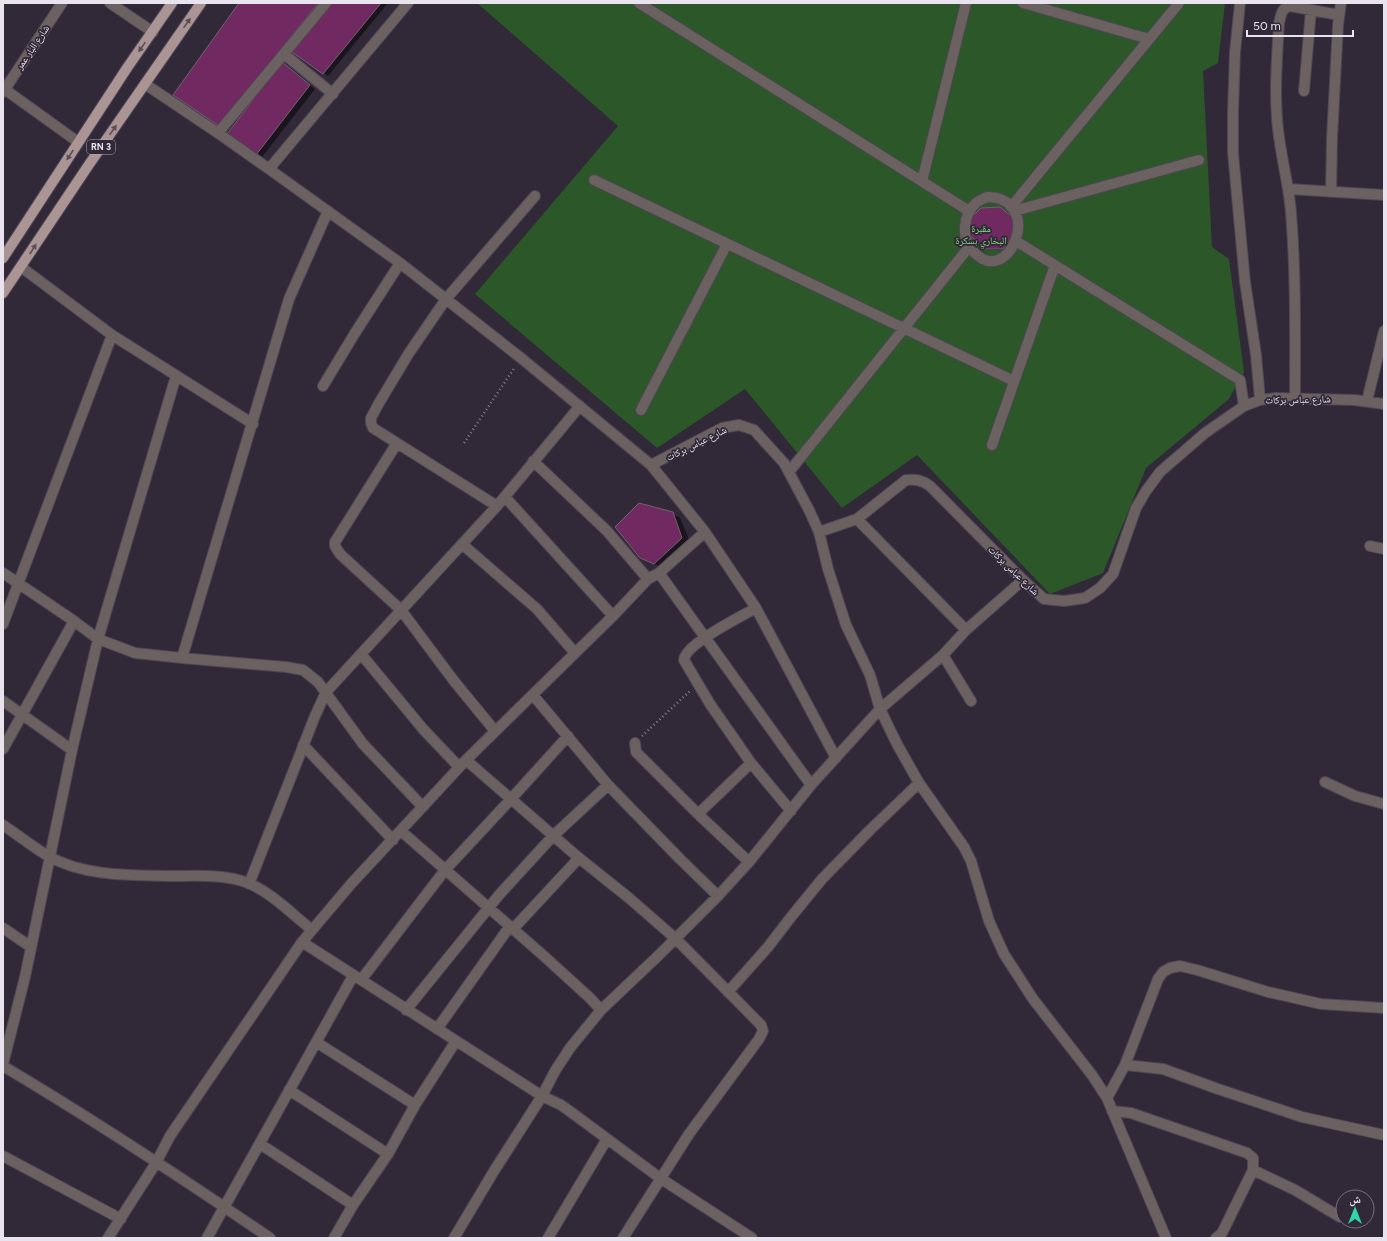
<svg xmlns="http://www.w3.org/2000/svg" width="1387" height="1241" viewBox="0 0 1387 1241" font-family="Figtree,'Noto Naskh Arabic',sans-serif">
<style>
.green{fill:#2b5729}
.shadow{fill:#0007}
.building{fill:#702961;stroke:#73616e}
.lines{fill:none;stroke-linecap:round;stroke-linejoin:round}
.minor-casing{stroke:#4e4655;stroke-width:12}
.major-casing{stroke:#4e4655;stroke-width:12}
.path{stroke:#87808d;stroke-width:2.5;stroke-dasharray:1 3;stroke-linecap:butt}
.minor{stroke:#6b6160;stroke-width:10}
.major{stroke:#aa9494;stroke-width:10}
.oneway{fill:#5b4e58}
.labels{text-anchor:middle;stroke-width:3.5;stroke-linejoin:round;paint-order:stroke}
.shield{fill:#312838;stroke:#b1abb7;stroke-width:1}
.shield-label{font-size:9px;font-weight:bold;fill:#e8e3ed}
.street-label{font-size:10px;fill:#e8e3ed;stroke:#312838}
.park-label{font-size:10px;fill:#83db7e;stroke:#312838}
</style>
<rect width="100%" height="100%" fill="#312838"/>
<path class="green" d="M 477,3 L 1225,3 L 1218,63 L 1203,71 L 1212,247 L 1229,259 L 1244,372 L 1229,399 L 1146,468 L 1103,573 L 1050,594 L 917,455 L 842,508 L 745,389 L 657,448 L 475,294 L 618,126 Z"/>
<path class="shadow" d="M 240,3 L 325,3 L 219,126 Z
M 334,3 L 388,3 L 328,76 L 293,52 Z
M 283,63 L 315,89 L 262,157 L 229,134 Z
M 1016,236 L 1005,250 L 987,250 L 985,248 Z
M 672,513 L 680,518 L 690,542 L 663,568 L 641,558 Z"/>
<path class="building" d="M 239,3 L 318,3 L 219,126 L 173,95 Z
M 333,3 L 381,3 L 323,74 L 292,52 Z
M 282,62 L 310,85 L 256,155 L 227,134 Z
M 1000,207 L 1012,217 L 1014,234 L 1003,249 L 984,249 L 970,235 L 970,219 L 981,208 Z
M 639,503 L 673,512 L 682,538 L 654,564 L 640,558 L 615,527 Z"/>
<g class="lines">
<defs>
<path id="minor" d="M 110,3 L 153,32
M 408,3 L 269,169 L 400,263 L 521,358 L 651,465 L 705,532 L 756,608 L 836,758
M 639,3 L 969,211
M 1023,3 L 1149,39
M 1240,3 L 1235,52 L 1233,112 L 1233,153 L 1245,282 L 1256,355 L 1260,400
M 284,54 L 333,94
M 145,84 L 218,133 L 269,169
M 3,88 L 78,142
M 1304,91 L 1311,10
M 3,92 L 62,3
M 218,133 L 326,3
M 594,180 L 1014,381
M 922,181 L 966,3
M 1289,189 L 1384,195
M 1331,192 L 1332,138 L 1338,25 L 1341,3
M 535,196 L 446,299 L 409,353 L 379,403 L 371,418 L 371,423 L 373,428 L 497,506 L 580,406
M 987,197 C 1047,198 1008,293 972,250 C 961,237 963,215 976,203 C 979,200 983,199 987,197 Z
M 1011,207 L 1179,3
M 1014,211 L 1199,160
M 1016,241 L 1240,380 L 1244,406
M 21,267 L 112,335 L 253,424
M 323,386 L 355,333 L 400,263
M 1295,398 C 1295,337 1296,275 1291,213 C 1289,185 1281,158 1278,129 C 1274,94 1277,58 1279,23 C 1281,16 1281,8 1290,6 L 1339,15
M 1367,401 L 1384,331
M 641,410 L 727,244
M 397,443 L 335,542 L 335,546 L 340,554 L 401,610 L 454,681 L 495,731
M 992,445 L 1055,265
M 533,461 L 607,531 L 648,579
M 651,465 L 722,428 L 739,425 L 754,430 L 784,463 L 809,510 L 819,532 L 857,519 L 906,480 C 916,479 922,480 930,486 L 1023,580 L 1044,599 L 1064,601 L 1085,598 L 1100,588 L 1113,574 L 1136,508 L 1146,491 L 1160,472 L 1205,433 L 1244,406 L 1260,400 L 1276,398 L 1354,400 L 1384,404
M 789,472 L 969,247
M 505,497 L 613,616
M 857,519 L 966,630
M 705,532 L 659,573 L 648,579 L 613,616 L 466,760 L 351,884 L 302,942 L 542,1096 L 561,1105 L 575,1115 L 660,1178 L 752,1238
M 819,532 L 828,569 L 846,625 L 870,675 L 880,709 L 897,744 L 919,783 L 964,847 L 971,861 L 989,921 L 1004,954 L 1033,999 L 1092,1075 L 1107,1098 L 1166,1238
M 462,544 L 537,609 L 575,653
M 1370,546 L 1384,549
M 3,573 L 74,621 L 3,749
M 659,573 L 811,785
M 756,608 C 742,616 685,644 684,660 L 710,704 L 751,763 L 791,811
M 74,621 L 98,639 L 135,653 L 182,658 L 289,299 L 328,211
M 3,624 L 112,335
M 361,654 L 423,729 L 459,767
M 943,655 L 971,701
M 182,658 L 286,667 L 303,670 L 318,682 L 363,744 L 423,807
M 533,695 L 608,785 L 680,859 L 718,896
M 3,701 L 72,750
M 635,743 L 636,752 L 698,814
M 303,745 L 393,840
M 466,760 L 579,858 L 629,898 L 676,939 L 761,1025 L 763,1031 L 759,1039 L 689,1134 L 623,1238
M 1325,782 L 1355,796 L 1384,804
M 3,825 C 18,835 33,847 48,856 C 85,877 132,875 173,876 C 197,876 226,874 248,883 C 272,893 292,914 312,930
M 401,831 L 545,957 L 590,998 L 601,1010
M 749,862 L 698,814 L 751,763
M 249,884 L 315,716 L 326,692 L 497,506
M 3,928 L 31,947
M 513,929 L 579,858
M 361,980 L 445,870 L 511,799 L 568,736
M 728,992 L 768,947 L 791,917 L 822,879 L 870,830 L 919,783
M 406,1010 L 499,895 L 553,836 L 608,785
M 437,1029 L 510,926
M 316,1042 L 415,1105
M 3,1064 L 25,977 L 72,750 L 98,639 L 176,376
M 1125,1065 L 1163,1069 L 1218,1089 L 1302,1117 L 1384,1135
M 3,1066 C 94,1120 182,1178 270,1238
M 289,1090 L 388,1154
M 1107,1098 L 1125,1065 L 1158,979 L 1163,972 L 1170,968 L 1180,966 L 1197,970 L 1268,992 L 1321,1004 L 1384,1008
M 1112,1111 L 1131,1113 L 1247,1153 L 1253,1158 L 1253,1170 L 1222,1233 L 1216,1238
M 260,1144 L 353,1205
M 3,1156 L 121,1219
M 1253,1170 L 1295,1190 L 1340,1217
M 108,1238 L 156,1163 L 170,1136 L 302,942
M 207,1238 L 353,976
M 334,1238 L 353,1205 L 388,1154 L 415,1105 L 456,1041
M 454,1238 L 494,1171 L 542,1096 L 555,1071 L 570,1048 L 601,1010 L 660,954 L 718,896 L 749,862 L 811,785 L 880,709 L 943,655 L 966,630 L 1023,580
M 548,1238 L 607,1139"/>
<path id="major" d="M 3,258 L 127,68 L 172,3
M 3,293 L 88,166 L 201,3"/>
</defs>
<use href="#minor" class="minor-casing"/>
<use href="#major" class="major-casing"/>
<path class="path" d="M 464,443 L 515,367
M 642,736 L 690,691"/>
<use href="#minor" class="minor"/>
<use href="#major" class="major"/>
</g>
<defs><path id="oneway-solid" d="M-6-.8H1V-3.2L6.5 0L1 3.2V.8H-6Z"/></defs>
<g class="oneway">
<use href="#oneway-solid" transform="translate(187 23) rotate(-55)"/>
<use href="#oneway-solid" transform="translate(142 47) rotate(125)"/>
<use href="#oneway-solid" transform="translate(113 130) rotate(-55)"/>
<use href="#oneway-solid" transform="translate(70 155) rotate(123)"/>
<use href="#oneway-solid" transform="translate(33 249) rotate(-57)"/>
</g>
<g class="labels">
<rect class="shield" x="87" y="140" width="28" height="14" rx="3"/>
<g class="shield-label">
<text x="101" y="150">RN 3</text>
</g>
<g class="street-label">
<text transform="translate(32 47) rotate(-56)" y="4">شارع البار عمر</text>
<text transform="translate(1298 399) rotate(-1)" y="4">شارع عباس بركات</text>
<text transform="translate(696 443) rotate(-26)" y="4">شارع عباس بركات</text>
<text transform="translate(1014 570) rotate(44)" y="4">شارع عباس بركات</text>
</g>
<g class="park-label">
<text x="981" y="232">مقبرة<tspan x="981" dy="12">البخاري بسكرة</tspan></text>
</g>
</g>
<rect width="1387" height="1241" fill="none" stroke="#e8e3ed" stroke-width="8"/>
<g transform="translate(1355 1209)"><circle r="19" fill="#312838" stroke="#7a7380"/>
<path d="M0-3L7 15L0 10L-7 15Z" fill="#30d4aa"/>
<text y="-6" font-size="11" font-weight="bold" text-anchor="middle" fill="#e8e3ed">ش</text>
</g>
<path d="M1247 30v6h106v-6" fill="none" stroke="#e8e3ed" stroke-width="2"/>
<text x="1253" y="30" font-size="12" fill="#e8e3ed" stroke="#312838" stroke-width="3" paint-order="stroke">50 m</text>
</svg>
